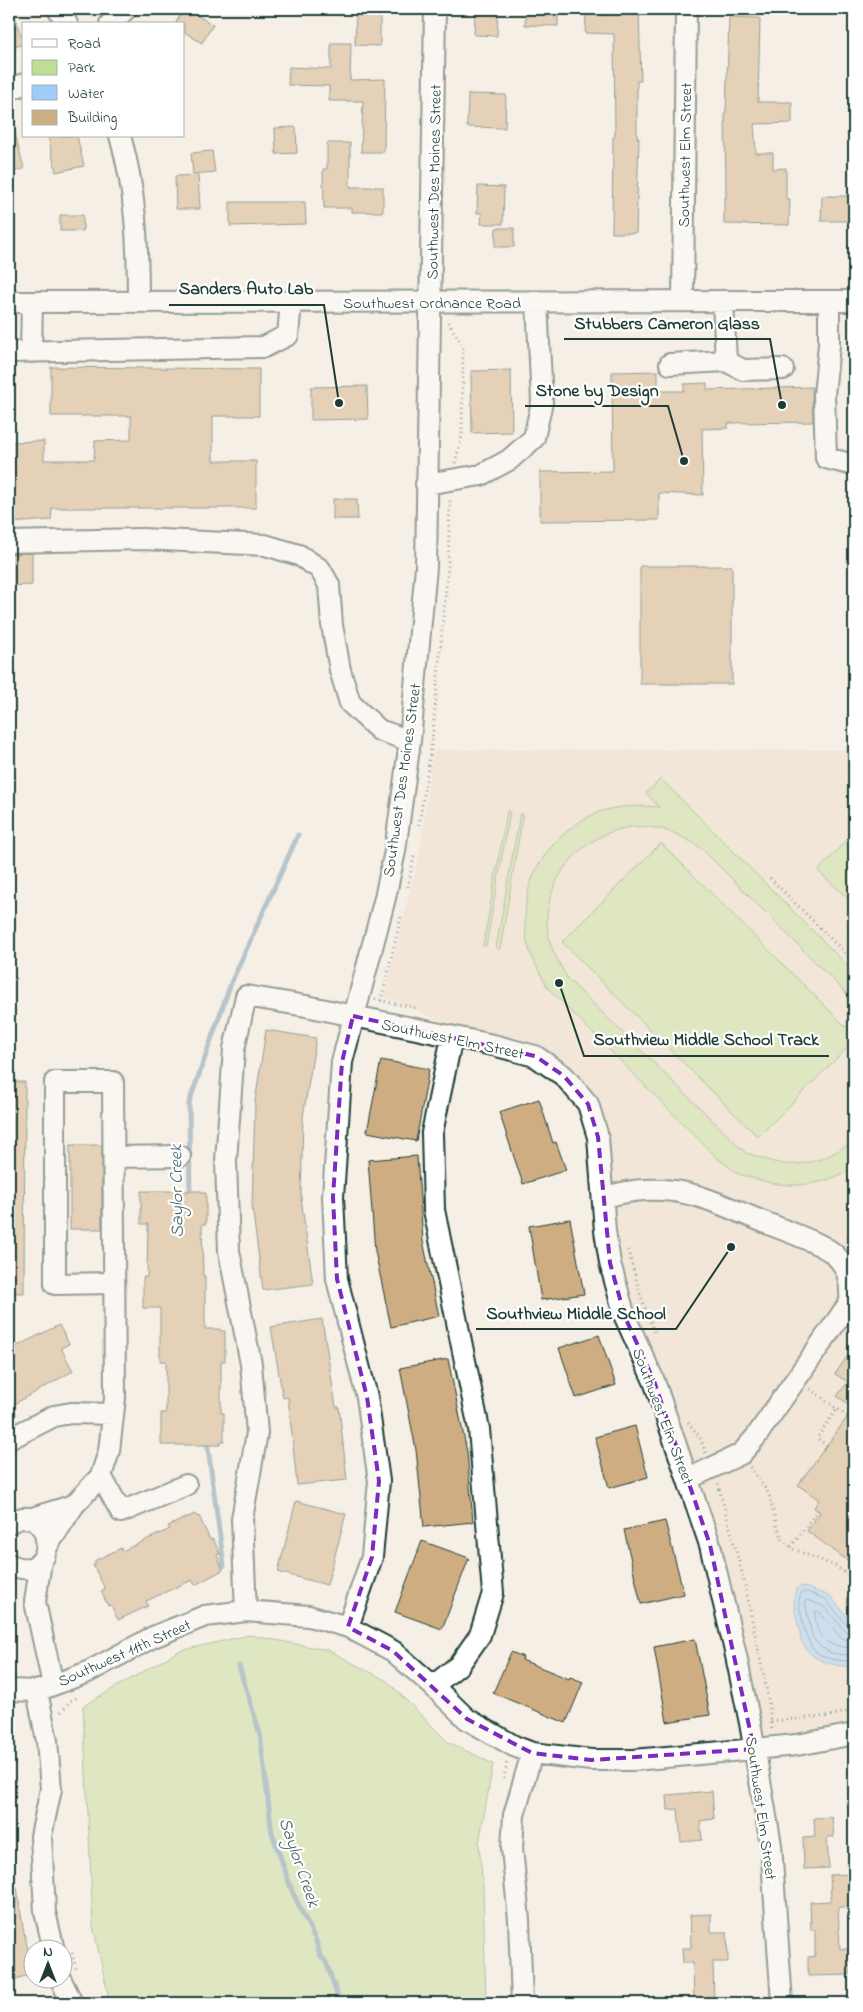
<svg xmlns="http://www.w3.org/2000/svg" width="863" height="2012" viewBox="0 0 863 2012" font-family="'Indie Flower',sans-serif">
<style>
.built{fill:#eadbc8}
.green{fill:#c0dd95;stroke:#708d64}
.water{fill:#9fcbf9;stroke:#6c92aa}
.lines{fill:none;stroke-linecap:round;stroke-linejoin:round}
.shore{stroke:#527683;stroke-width:1}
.stream{stroke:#6c92aa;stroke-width:5}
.building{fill:#cfad82;stroke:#1f3d34}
.minor-casing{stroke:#1f3d34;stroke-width:24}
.path{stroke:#1f3d34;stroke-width:3;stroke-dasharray:1 4;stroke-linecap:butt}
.minor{stroke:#fff;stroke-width:20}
.marked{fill:none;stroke:#7b2cbf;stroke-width:4;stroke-dasharray:10 6;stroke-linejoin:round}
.labels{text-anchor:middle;stroke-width:4.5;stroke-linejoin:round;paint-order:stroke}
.street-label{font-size:16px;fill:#1f3d34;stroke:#fff}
.water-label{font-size:18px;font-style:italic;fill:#3f6065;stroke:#fff}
.leader{fill:none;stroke:#1f3d34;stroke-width:2}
.callout-dot{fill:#1f3d34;stroke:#fff;stroke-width:2}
.callout-label{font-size:18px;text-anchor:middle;font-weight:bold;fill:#1f3d34;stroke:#fff;stroke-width:4.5;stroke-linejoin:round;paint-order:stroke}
</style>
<rect width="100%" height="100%" fill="#f5efe6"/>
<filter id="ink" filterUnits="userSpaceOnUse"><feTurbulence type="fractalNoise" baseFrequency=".02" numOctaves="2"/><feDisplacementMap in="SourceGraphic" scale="10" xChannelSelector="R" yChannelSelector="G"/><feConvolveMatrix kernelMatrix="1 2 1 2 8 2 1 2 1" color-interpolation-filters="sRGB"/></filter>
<g filter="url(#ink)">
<path class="built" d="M 433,750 L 854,750 L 854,1734 L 754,1749 L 735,1651 L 625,1317 L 598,1137 L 564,1076 L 384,996 L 419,856 Z"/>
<path class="green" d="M 661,779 L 854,972 L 854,1001 L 702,849 C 686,838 669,829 649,827 C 592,821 539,877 548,934 C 551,950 560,965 568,979 L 746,1153 C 758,1156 771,1162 783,1164 C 808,1166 836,1156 854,1139 L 854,1167 C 825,1186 789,1190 756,1179 C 750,1177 743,1176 737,1173 C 731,1169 725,1163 718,1159 L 548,988 C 539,971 528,954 526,935 C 524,920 525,900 530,885 C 540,852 572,819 606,810 C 624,805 640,806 659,807 L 646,793 Z
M 507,811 L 510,812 L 486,946 L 483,946 Z
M 520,814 L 523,814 L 500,949 L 496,948 Z
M 854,832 L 854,904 L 818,871 Z
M 661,843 L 854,1035 L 854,1041 L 758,1137 L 562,942 Z
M 249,1635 L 328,1650 L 387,1681 L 448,1742 L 493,1764 L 479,1844 L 483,1886 L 486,2003 L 110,2003 L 93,1926 L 83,1706 L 179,1651 Z"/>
<path class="water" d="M 802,1586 L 827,1595 L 832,1598 L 854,1625 L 854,1667 C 833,1666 810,1662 801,1640 C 800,1635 800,1629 798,1624 C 795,1611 792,1602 796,1589 Z"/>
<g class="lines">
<path class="shore" d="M 854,1628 L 848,1626 L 825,1599 L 807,1592 L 801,1593 C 797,1604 801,1612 803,1624 C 812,1659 821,1658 854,1662
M 854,1634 L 845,1631 L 825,1607 L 808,1600 L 805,1601 L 812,1636 L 819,1646 L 831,1653 L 854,1656
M 854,1641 L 847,1640 L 840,1637 L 821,1614 L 818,1611 L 815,1612 C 816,1641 827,1646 854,1648"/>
<path class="stream" d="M 190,1196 L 189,1103 L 231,983 L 298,835
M 207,1441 L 224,1566
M 239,1666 L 260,1734 L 272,1833 L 292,1891 L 316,1941 L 320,1955 L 326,1962 L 340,2003"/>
</g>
<path class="building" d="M 9,9 L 12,9 L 24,44 L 9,49 Z
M 184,9 L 187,9 L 213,25 L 202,43 L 184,32 L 184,24 L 175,24 Z
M 356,9 L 380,9 L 380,46 L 355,45 Z
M 526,9 L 558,9 L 558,26 L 525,25 Z
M 608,9 L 639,9 L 641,81 L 637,81 L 637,138 L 639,138 L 636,233 L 612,233 L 613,137 L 615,137 L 614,34 L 585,33 L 586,14 L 608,15 Z
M 475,11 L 498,12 L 497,36 L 474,35 Z
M 729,17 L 760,18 L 758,102 L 792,102 L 792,123 L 754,124 L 756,153 L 773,153 L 773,169 L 786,168 L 786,199 L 790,199 L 789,225 L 724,224 L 724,198 L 726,198 L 725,111 L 726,111 Z
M 331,43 L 351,43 L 350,80 L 385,79 L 384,152 L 361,152 L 363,101 L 329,101 L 329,86 L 288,85 L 289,67 L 331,69 Z
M 468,94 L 506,95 L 505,128 L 467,127 Z
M 296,127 L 297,153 L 276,154 L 275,128 Z
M 14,129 L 24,169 L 9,172 L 9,130 Z
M 48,136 L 77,136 L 84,166 L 56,172 Z
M 327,143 L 350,143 L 350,187 L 383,187 L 383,212 L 352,212 L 352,208 L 324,208 L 323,169 L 327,169 Z
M 212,151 L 215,172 L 193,174 L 191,153 Z
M 198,175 L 200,209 L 176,209 L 175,176 Z
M 478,186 L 504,187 L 503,224 L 481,224 L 482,213 L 477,213 Z
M 822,196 L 854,196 L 854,221 L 821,221 Z
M 230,202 L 305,202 L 306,224 L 230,226 Z
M 60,215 L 83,215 L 83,231 L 60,231 Z
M 496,228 L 514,228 L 514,247 L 495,247 Z
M 51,367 L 259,369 L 259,416 L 213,416 L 213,461 L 256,461 L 256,508 L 52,508 L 51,520 L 9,523 L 9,442 L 44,441 L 44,460 L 94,460 L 95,441 L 131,440 L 131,416 L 51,416 Z
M 511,370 L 512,432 L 472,433 L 471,371 Z
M 658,371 L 658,391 L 684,391 L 684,384 L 707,383 L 707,390 L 812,387 L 813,422 L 728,423 L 728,428 L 702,429 L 703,495 L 659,493 L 659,520 L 540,521 L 540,472 L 613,471 L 612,372 Z
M 367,386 L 368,419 L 311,420 L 311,387 Z
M 333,499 L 357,499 L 358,519 L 333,519 Z
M 32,553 L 32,585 L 9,586 L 9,554 Z
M 640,566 L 732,566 L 732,684 L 640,684 Z
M 266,1030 L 316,1038 L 303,1117 L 301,1198 L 313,1284 L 263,1290 L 252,1206 L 255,1102 Z
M 381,1060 L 429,1069 L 416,1141 L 367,1132 Z
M 9,1082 L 25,1082 L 24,1293 L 9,1293 Z
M 539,1099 L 553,1143 L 556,1142 L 566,1170 L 523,1184 L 499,1112 Z
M 70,1145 L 102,1145 L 102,1229 L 70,1229 Z
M 417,1156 L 423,1241 L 439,1316 L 391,1327 L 375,1251 L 368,1160 Z
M 141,1191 L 202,1191 L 202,1193 L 206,1193 L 206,1224 L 202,1224 L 203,1276 L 205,1276 L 205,1329 L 220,1329 L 220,1331 L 225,1331 L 225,1361 L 221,1361 L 221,1413 L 224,1413 L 224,1442 L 220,1442 L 220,1445 L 161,1445 L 161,1413 L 166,1413 L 166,1361 L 160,1361 L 160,1308 L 143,1308 L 143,1277 L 147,1277 L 148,1224 L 141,1224 Z
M 570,1219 L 584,1294 L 541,1300 L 529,1226 Z
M 322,1319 L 336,1407 L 339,1407 L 347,1480 L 297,1485 L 288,1397 L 283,1398 L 271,1327 Z
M 59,1325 L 69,1344 L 61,1348 L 73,1371 L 9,1407 L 9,1350 Z
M 599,1335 L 616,1385 L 576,1398 L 559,1348 Z
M 854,1347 L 854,1550 L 847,1560 L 807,1531 L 820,1512 L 814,1508 L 819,1500 L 798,1485 L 854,1408 L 837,1396 L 848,1382 L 835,1374 Z
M 448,1359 L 467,1452 L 473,1522 L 424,1527 L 416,1450 L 400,1368 Z
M 635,1426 L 648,1477 L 609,1488 L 595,1437 Z
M 296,1501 L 346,1514 L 327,1585 L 278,1572 Z
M 195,1514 L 197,1517 L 199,1516 L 210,1540 L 213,1539 L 220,1554 L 217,1555 L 223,1570 L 195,1585 L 192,1580 L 146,1601 L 148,1606 L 118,1620 L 111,1605 L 108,1606 L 101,1591 L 105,1589 L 93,1565 L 96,1563 L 94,1561 L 121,1548 L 122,1551 L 170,1529 L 168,1526 Z
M 665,1521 L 684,1594 L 641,1604 L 624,1530 Z
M 422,1541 L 469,1558 L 442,1629 L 395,1612 Z
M 695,1639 L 710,1715 L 667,1722 L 654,1647 Z
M 511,1652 L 523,1657 L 522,1660 L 569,1679 L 570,1677 L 583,1682 L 566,1723 L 493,1693 Z
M 712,1791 L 714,1819 L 700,1821 L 702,1840 L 681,1842 L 678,1809 L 668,1810 L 667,1795 Z
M 832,1817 L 834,1837 L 827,1837 L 829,1868 L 804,1869 L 803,1838 L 815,1837 L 814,1818 Z
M 852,1874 L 853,1907 L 838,1907 L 840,1949 L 854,1949 L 854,1970 L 850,1970 L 850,1975 L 808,1976 L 808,1957 L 815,1956 L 815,1930 L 811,1930 L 810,1902 L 831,1901 L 830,1875 Z
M 9,1887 L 17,1887 L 23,1928 L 32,1966 L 32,1974 L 9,1981 Z
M 711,1914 L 711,1932 L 727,1932 L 728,1962 L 713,1962 L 714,2003 L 694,2003 L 693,1963 L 683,1963 L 682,1948 L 691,1948 L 690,1915 Z"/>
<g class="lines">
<defs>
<path id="minor" d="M 58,9 L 67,24
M 110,24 L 126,9
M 9,90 L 24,84
M 120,136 C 136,190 138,246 138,302
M 683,301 L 686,9
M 723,301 L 726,361 L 743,370 L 783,369
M 829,301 L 829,345 L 824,395 L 826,458 L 854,465
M 9,302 L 854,301
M 9,352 L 264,347 L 288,335 L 291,302
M 31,352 L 32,302
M 670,364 L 726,361
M 426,484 L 481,475 L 509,460 L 534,438 L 542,402 L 537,302
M 9,542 L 142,539 L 265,545 L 299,555 L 320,569 L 329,585 L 332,625 L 340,670 L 350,703 L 379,730 L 410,741
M 114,1157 L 180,1156
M 603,1198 C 626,1190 650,1188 674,1191 C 705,1195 735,1211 764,1222 C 782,1230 824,1243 836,1256 C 849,1269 851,1285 850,1302 L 755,1438 L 741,1454 L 688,1479
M 9,1439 L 54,1416 L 71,1413 L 113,1414
M 101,1476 L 121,1512 L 186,1485
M 29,1519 L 74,1505
M 9,1523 C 56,1496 62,1589 9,1564
M 48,1545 L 74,1505 L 101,1476 L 109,1451 L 115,1398 L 113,1082 L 55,1082 L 55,1284 L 114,1283
M 41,1561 L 35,1602 L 53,1685
M 246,1611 L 242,1519 L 257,1433 L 251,1364 L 229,1251 L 226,1161 L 234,1049 L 246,996 L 306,1006 L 493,1045 L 535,1056 L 564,1076 L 588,1104 L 598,1137 L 605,1231 L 610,1263 L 625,1317 L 654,1381 L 710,1545 L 735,1651 L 750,1723 L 771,1845 L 782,2003
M 348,1627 L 372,1557 L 379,1481 L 367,1397 L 337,1279 L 333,1197 L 342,1062 L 385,898 L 395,851 L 410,741 L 426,567 L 435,9
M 433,1686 L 459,1665 L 480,1635 L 493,1593 L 479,1429 L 434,1210 L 432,1133 L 452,1037
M 9,1690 L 37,1691 L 88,1672 L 153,1637 L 205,1616 L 246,1611 L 309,1616 L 348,1627 L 393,1651 L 433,1686 L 467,1719 L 514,1746 L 532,1753 L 591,1760 L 634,1760 L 797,1745 L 854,1734
M 37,1691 L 47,1741 L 51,1789 L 41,1836 L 45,1912 L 54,1950
M 61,1980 L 72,2003
M 522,2003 L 519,1920 L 512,1848 L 514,1815 L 532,1753"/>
</defs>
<use href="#minor" class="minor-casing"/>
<path class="path" d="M 448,322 L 463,346 L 462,436 L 455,463
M 419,825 L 432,741 L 448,566 L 450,498
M 770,878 L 854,962
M 408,887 L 414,856
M 375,999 L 415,1008
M 381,1001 L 401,917
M 849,1243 L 848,1236 L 854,1226
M 628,1250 L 641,1297 L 655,1334
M 810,1389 L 854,1421
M 688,1422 L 700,1438 L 706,1453
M 827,1446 L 817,1438 L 837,1409
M 750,1467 L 769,1494 L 777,1527 L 783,1540 L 793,1549 L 835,1566 L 854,1579
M 718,1484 L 744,1580 L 767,1692 L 772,1729
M 791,1547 L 818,1510
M 847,1574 L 854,1563
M 61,1712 L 70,1701 L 76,1698
M 771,1721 L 829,1716 L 854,1710
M 504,1779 L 507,1761
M 72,1953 L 76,1969"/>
<use href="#minor" class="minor"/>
</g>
</g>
<path d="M0 0H863V2012H0ZM 353,1016 L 535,1056 L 564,1076 L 588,1104 L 598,1137 L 610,1263 L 625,1317 L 654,1381 L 710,1545 L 754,1749 L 591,1760 L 532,1753 L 467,1719 L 393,1651 L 348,1627 L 372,1557 L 379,1481 L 367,1397 L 337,1279 L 333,1197 L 342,1062 Z" fill="#f5efe6" fill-opacity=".55" fill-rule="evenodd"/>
<path class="marked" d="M 353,1016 L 535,1056 L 564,1076 L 588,1104 L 598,1137 L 610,1263 L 625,1317 L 654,1381 L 710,1545 L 754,1749 L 591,1760 L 532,1753 L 467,1719 L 393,1651 L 348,1627 L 372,1557 L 379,1481 L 367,1397 L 337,1279 L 333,1197 L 342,1062 Z"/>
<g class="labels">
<g class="street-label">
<text transform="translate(684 155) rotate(-89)" y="6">Southwest Elm Street</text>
<text transform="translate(433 182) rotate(-89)" y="6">Southwest Des Moines Street</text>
<text x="432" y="308">Southwest Ordnance Road</text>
<text transform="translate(401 780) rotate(-82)" y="6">Southwest Des Moines Street</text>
<text transform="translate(453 1038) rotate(12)" y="6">Southwest Elm Street</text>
<text transform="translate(664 1416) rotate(69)" y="6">Southwest Elm Street</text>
<text transform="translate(124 1652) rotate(-24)" y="6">Southwest 11th Street</text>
<text transform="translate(762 1808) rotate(82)" y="6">Southwest Elm Street</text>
</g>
<g class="water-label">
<text transform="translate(176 1191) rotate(-91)" y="6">Saylor Creek</text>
<text transform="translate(300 1862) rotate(71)" y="6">Saylor Creek</text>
</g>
</g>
<path class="leader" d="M339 403L324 305H169M782 405L770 339H564M684 461L668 406H525M559 983L584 1056H829M731 1247L676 1329H476"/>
<g class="callout-dot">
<circle cx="339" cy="403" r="5"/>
<circle cx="782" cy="405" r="5"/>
<circle cx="684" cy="461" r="5"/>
<circle cx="559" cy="983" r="5"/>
<circle cx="731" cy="1247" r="5"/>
</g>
<g class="callout-label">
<text x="246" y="294">Sanders Auto Lab</text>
<text x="667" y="329">Stubbers Cameron Glass</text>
<text x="597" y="396">Stone by Design</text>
<text x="706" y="1045">Southview Middle School Track</text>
<text x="576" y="1319">Southview Middle School</text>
</g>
<rect width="863" height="2012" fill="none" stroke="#fff" stroke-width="30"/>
<rect x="15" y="15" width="833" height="1982" fill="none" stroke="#1f3d34" stroke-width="2" filter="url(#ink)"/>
<rect x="22" y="22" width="162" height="115" fill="#ffffff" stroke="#a5b1ae"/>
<rect x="32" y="39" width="25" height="8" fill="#ffffff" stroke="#a5b1ae"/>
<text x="68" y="48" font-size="15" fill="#1f3d34">Road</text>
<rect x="32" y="60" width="25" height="15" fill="#c0dd95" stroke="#a5b1ae"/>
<text x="68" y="72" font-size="15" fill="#1f3d34">Park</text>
<rect x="32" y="85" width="25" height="15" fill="#9fcbf9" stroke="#a5b1ae"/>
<text x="68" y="98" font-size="15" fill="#1f3d34">Water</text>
<rect x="32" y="110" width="25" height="15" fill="#cfad82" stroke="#a5b1ae"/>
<text x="68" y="122" font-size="15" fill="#1f3d34">Building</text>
<g transform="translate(48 1964)"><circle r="24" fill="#ffffff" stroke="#a5b1ae"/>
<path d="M0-4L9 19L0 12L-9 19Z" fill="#1f3d34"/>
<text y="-8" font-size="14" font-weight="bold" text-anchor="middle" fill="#1f3d34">N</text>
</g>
</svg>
